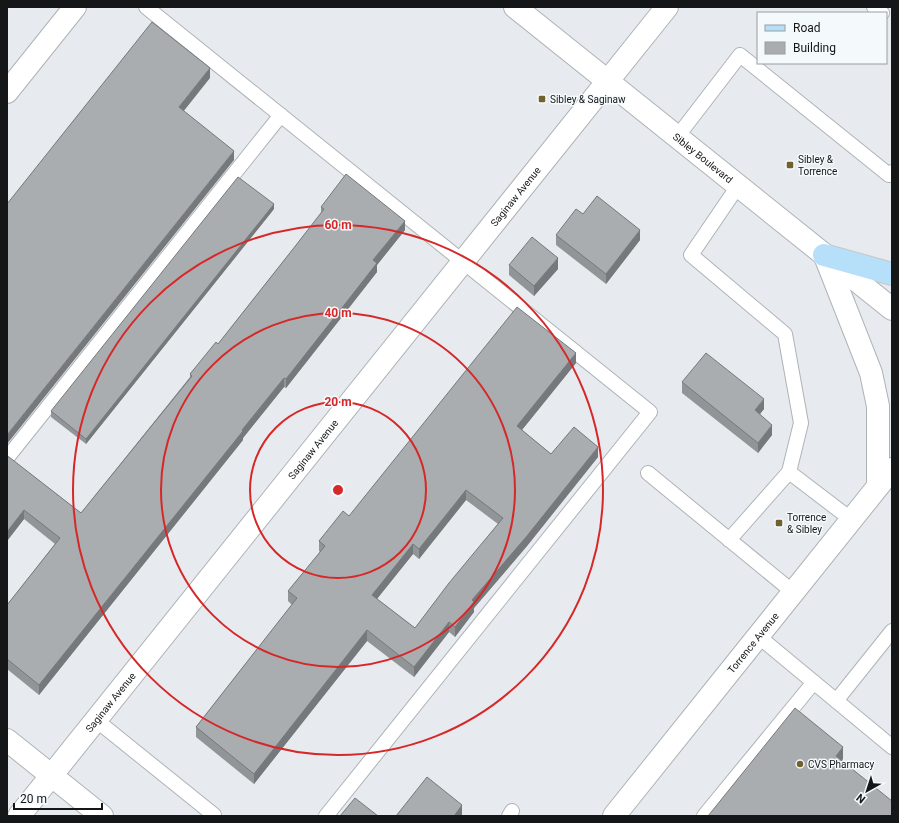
<svg xmlns="http://www.w3.org/2000/svg" width="899" height="823" viewBox="0 0 899 823" font-family="Roboto,sans-serif">
<style>
.lines{fill:none;stroke-linecap:round;stroke-linejoin:round}
.service-casing{stroke:#aeb3b6;stroke-width:16}
.minor-casing{stroke:#aeb3b6;stroke-width:24}
.secondary-casing{stroke:#aeb3b6;stroke-width:24}
.primary-casing{stroke:#c7c7c7;stroke-width:24}
.service{stroke:#fff;stroke-width:14}
.minor{stroke:#fff;stroke-width:22}
.secondary{stroke:#fff;stroke-width:22}
.primary{stroke:#b6dffa;stroke-width:22}
.wall{fill:#919597;fill-rule:evenodd}
.shaded-wall{fill:#76797b}
.building{fill:#a9adb0;stroke:#76797b;fill-rule:evenodd}
.ring{fill:none;stroke:#d62828;stroke-width:2}
.poi-dot{fill:#72602e;stroke:#f4f9fc;stroke-width:1.5}
.labels{text-anchor:middle;stroke-width:3;stroke-linejoin:round;paint-order:stroke}
.poi-label{font-size:10px;fill:#151617;stroke:#f4f9fc;text-anchor:start}
.street-label{font-size:10px;fill:#151617;stroke:#f4f9fc}
.centre{fill:#d62828;stroke:#f4f9fc;stroke-width:2}
.ring-label{font-size:12px;text-anchor:middle;font-weight:bold;fill:#d62828;stroke:#f4f9fc;stroke-width:3;stroke-linejoin:round;paint-order:stroke}
</style>
<rect width="100%" height="100%" fill="#e7ebef"/>
<g class="lines">
<defs>
<path id="service" d="M 146,7 L 650,412 L 326,816
M 874,7 L 882,13
M 677,137 L 740,55 L 889,175 L 892,172
M 738,186 L 691,255 L 785,334 L 801,423 L 789,472 L 852,520
M 7,458 L 281,115
M 648,473 L 793,592
M 729,540 L 789,472
M 758,636 L 892,747
M 836,701 L 892,631
M 96,720 L 214,815
M 509,816 L 512,811
M 704,816 L 814,682"/>
<g id="minor">
<path d="M 7,92 L 75,7"/>
<path d="M 7,740 L 102,816"/>
<path id="s1" d="M 19,816 L 667,7"/>
</g>
<g id="secondary">
<path id="s2" d="M 515,7 L 892,309"/>
<path d="M 825,256 L 871,373 L 878,406 L 878,486"/>
<path id="s3" d="M 614,816 L 892,469"/>
</g>
<path id="primary" d="M 824,255 L 892,274"/>
</defs>
<use href="#service" class="service-casing"/>
<use href="#minor" class="minor-casing"/>
<use href="#secondary" class="secondary-casing"/>
<use href="#primary" class="primary-casing"/>
<use href="#service" class="service"/>
<use href="#minor" class="minor"/>
<use href="#secondary" class="secondary"/>
<use href="#primary" class="primary"/>
</g>
<path class="wall" d="M 321,207 L 405,230 L 377,265 L 377,272 L 345,313 L 286,388 L 284,387 L 243,438 L 243,440 L 39,695 L 7,669 L 7,605 L 55,544 L 24,519 L 7,541 L 7,456 L 81,513 L 190,377 L 190,374 L 218,344 L 293,249 L 321,214 Z
M 274,209 L 86,444 L 51,417 L 51,411 Z
M 583,214 L 640,240 L 606,284 L 556,245 L 556,235 Z
M 509,265 L 558,269 L 534,296 L 509,275 Z
M 576,363 L 522,430 L 551,454 L 598,457 L 527,546 L 474,608 L 474,612 L 455,637 L 449,632 L 414,677 L 367,641 L 254,784 L 196,737 L 196,727 L 292,605 L 288,601 L 288,591 L 320,552 L 319,551 L 319,541 L 349,516 ZM 466,500 L 498,524 L 415,628 L 377,599 L 413,554 L 419,559 Z
M 682,382 L 764,409 L 760,414 L 772,435 L 758,453 L 682,393 Z"/>
<path class="shaded-wall" d="M 210,68 L 210,78 L 179,117 L 179,107 Z
M 234,151 L 234,160 L 7,444 L 7,435 Z
M 274,204 L 274,209 L 86,444 L 86,439 Z
M 405,221 L 405,230 L 377,265 L 377,272 L 286,388 L 286,379 L 373,260 Z
M 640,230 L 640,240 L 606,284 L 606,274 Z
M 558,258 L 558,269 L 534,296 L 534,286 Z
M 576,353 L 576,363 L 517,436 L 517,426 Z
M 284,378 L 284,387 L 243,438 L 243,440 L 39,695 L 39,685 L 242,430 Z
M 764,399 L 764,409 L 755,420 L 755,410 Z
M 772,425 L 772,435 L 758,453 L 758,443 Z
M 598,447 L 598,457 L 527,546 L 474,608 L 474,612 L 455,637 L 455,627 L 472,600 Z
M 466,490 L 466,500 L 419,559 L 419,549 Z
M 24,510 L 24,519 L 7,541 L 7,532 Z
M 413,544 L 413,554 L 372,605 L 372,595 Z
M 449,622 L 449,632 L 414,677 L 414,667 Z
M 367,630 L 367,641 L 254,784 L 254,774 Z
M 843,747 L 843,759 L 836,769 L 836,756 Z
M 462,805 L 462,816 L 454,816 Z"/>
<path class="building" d="M 152,22 L 210,68 L 179,107 L 234,151 L 7,435 L 7,204 Z
M 346,174 L 405,221 L 373,260 L 377,263 L 345,304 L 286,379 L 284,378 L 242,430 L 243,431 L 39,685 L 7,659 L 7,605 L 60,538 L 24,510 L 7,532 L 7,456 L 9,457 L 81,513 L 192,376 L 190,374 L 216,342 L 218,344 L 293,249 L 324,209 L 321,207 Z
M 238,177 L 274,204 L 86,439 L 51,411 Z
M 597,196 L 640,230 L 606,274 L 556,235 L 576,209 L 583,214 Z
M 532,237 L 558,258 L 534,286 L 509,265 Z
M 517,307 L 576,353 L 517,426 L 551,454 L 574,427 L 598,447 L 527,536 L 472,600 L 474,602 L 455,627 L 449,622 L 414,667 L 367,630 L 254,774 L 196,727 L 297,598 L 288,591 L 325,546 L 319,541 L 343,511 L 349,516 ZM 466,490 L 503,518 L 449,583 L 415,628 L 372,595 L 413,544 L 419,549 Z
M 706,353 L 764,399 L 755,410 L 772,425 L 758,443 L 682,382 Z
M 795,708 L 843,747 L 836,756 L 892,801 L 892,816 L 708,816 Z
M 427,777 L 462,805 L 454,816 L 396,816 Z
M 355,798 L 378,816 L 340,816 Z"/>
<g class="ring">
<circle cx="338" cy="490" r="88"/>
<circle cx="338" cy="490" r="177"/>
<circle cx="338" cy="490" r="265"/>
</g>
<g class="poi-dot">
<rect x="538" y="95" width="8" height="8" rx="2"/>
<rect x="786" y="161" width="8" height="8" rx="2"/>
<rect x="775" y="519" width="8" height="8" rx="2"/>
<circle cx="800" cy="764" r="4"/>
</g>
<g class="labels">
<g class="poi-label">
<text x="550" y="103">Sibley &amp; Saginaw</text>
<text x="798" y="163">Sibley &amp;<tspan x="798" dy="12">Torrence</tspan></text>
<text x="787" y="521">Torrence<tspan x="787" dy="12">&amp; Sibley</tspan></text>
<text x="808" y="768">CVS Pharmacy</text>
</g>
<g class="street-label">
<text dy="4" stroke="none"><textPath href="#s2" startOffset="241">Sibley Boulevard</textPath></text>
<text dy="4" stroke="none"><textPath href="#s1" startOffset="794">Saginaw Avenue</textPath></text>
<text dy="4" stroke="none"><textPath href="#s1" startOffset="470">Saginaw Avenue</textPath></text>
<text dy="4" stroke="none"><textPath href="#s3" startOffset="222">Torrence Avenue</textPath></text>
<text dy="4" stroke="none"><textPath href="#s1" startOffset="146">Saginaw Avenue</textPath></text>
</g>
</g>
<circle cx="338" cy="490" r="6" class="centre"/>
<g class="ring-label">
<text x="338" y="229">60 m</text>
<text x="338" y="317">40 m</text>
<text x="338" y="406">20 m</text>
</g>
<rect width="899" height="823" fill="none" stroke="#151617" stroke-width="16"/>
<rect x="757" y="12" width="130" height="52" fill="#f4f9fc" stroke="#9b9ea0"/>
<rect x="765" y="25" width="20" height="6" fill="#b6dffa" stroke="#9b9ea0"/>
<text x="793" y="32" font-size="12" fill="#151617">Road</text>
<rect x="765" y="42" width="20" height="12" fill="#a9adb0" stroke="#9b9ea0"/>
<text x="793" y="52" font-size="12" fill="#151617">Building</text>
<g transform="translate(867 791) rotate(219)" stroke="#f4f9fc" stroke-width="3" paint-order="stroke">
<path d="M0-3L7 15L0 10L-7 15Z" fill="#151617"/>
<text y="-6" font-size="11" font-weight="bold" text-anchor="middle" fill="#151617">N</text>
</g>
<path d="M14 803v6h88v-6" fill="none" stroke="#151617" stroke-width="2"/>
<text x="20" y="803" font-size="12" fill="#151617" stroke="#f4f9fc" stroke-width="3" paint-order="stroke">20 m</text>
</svg>
